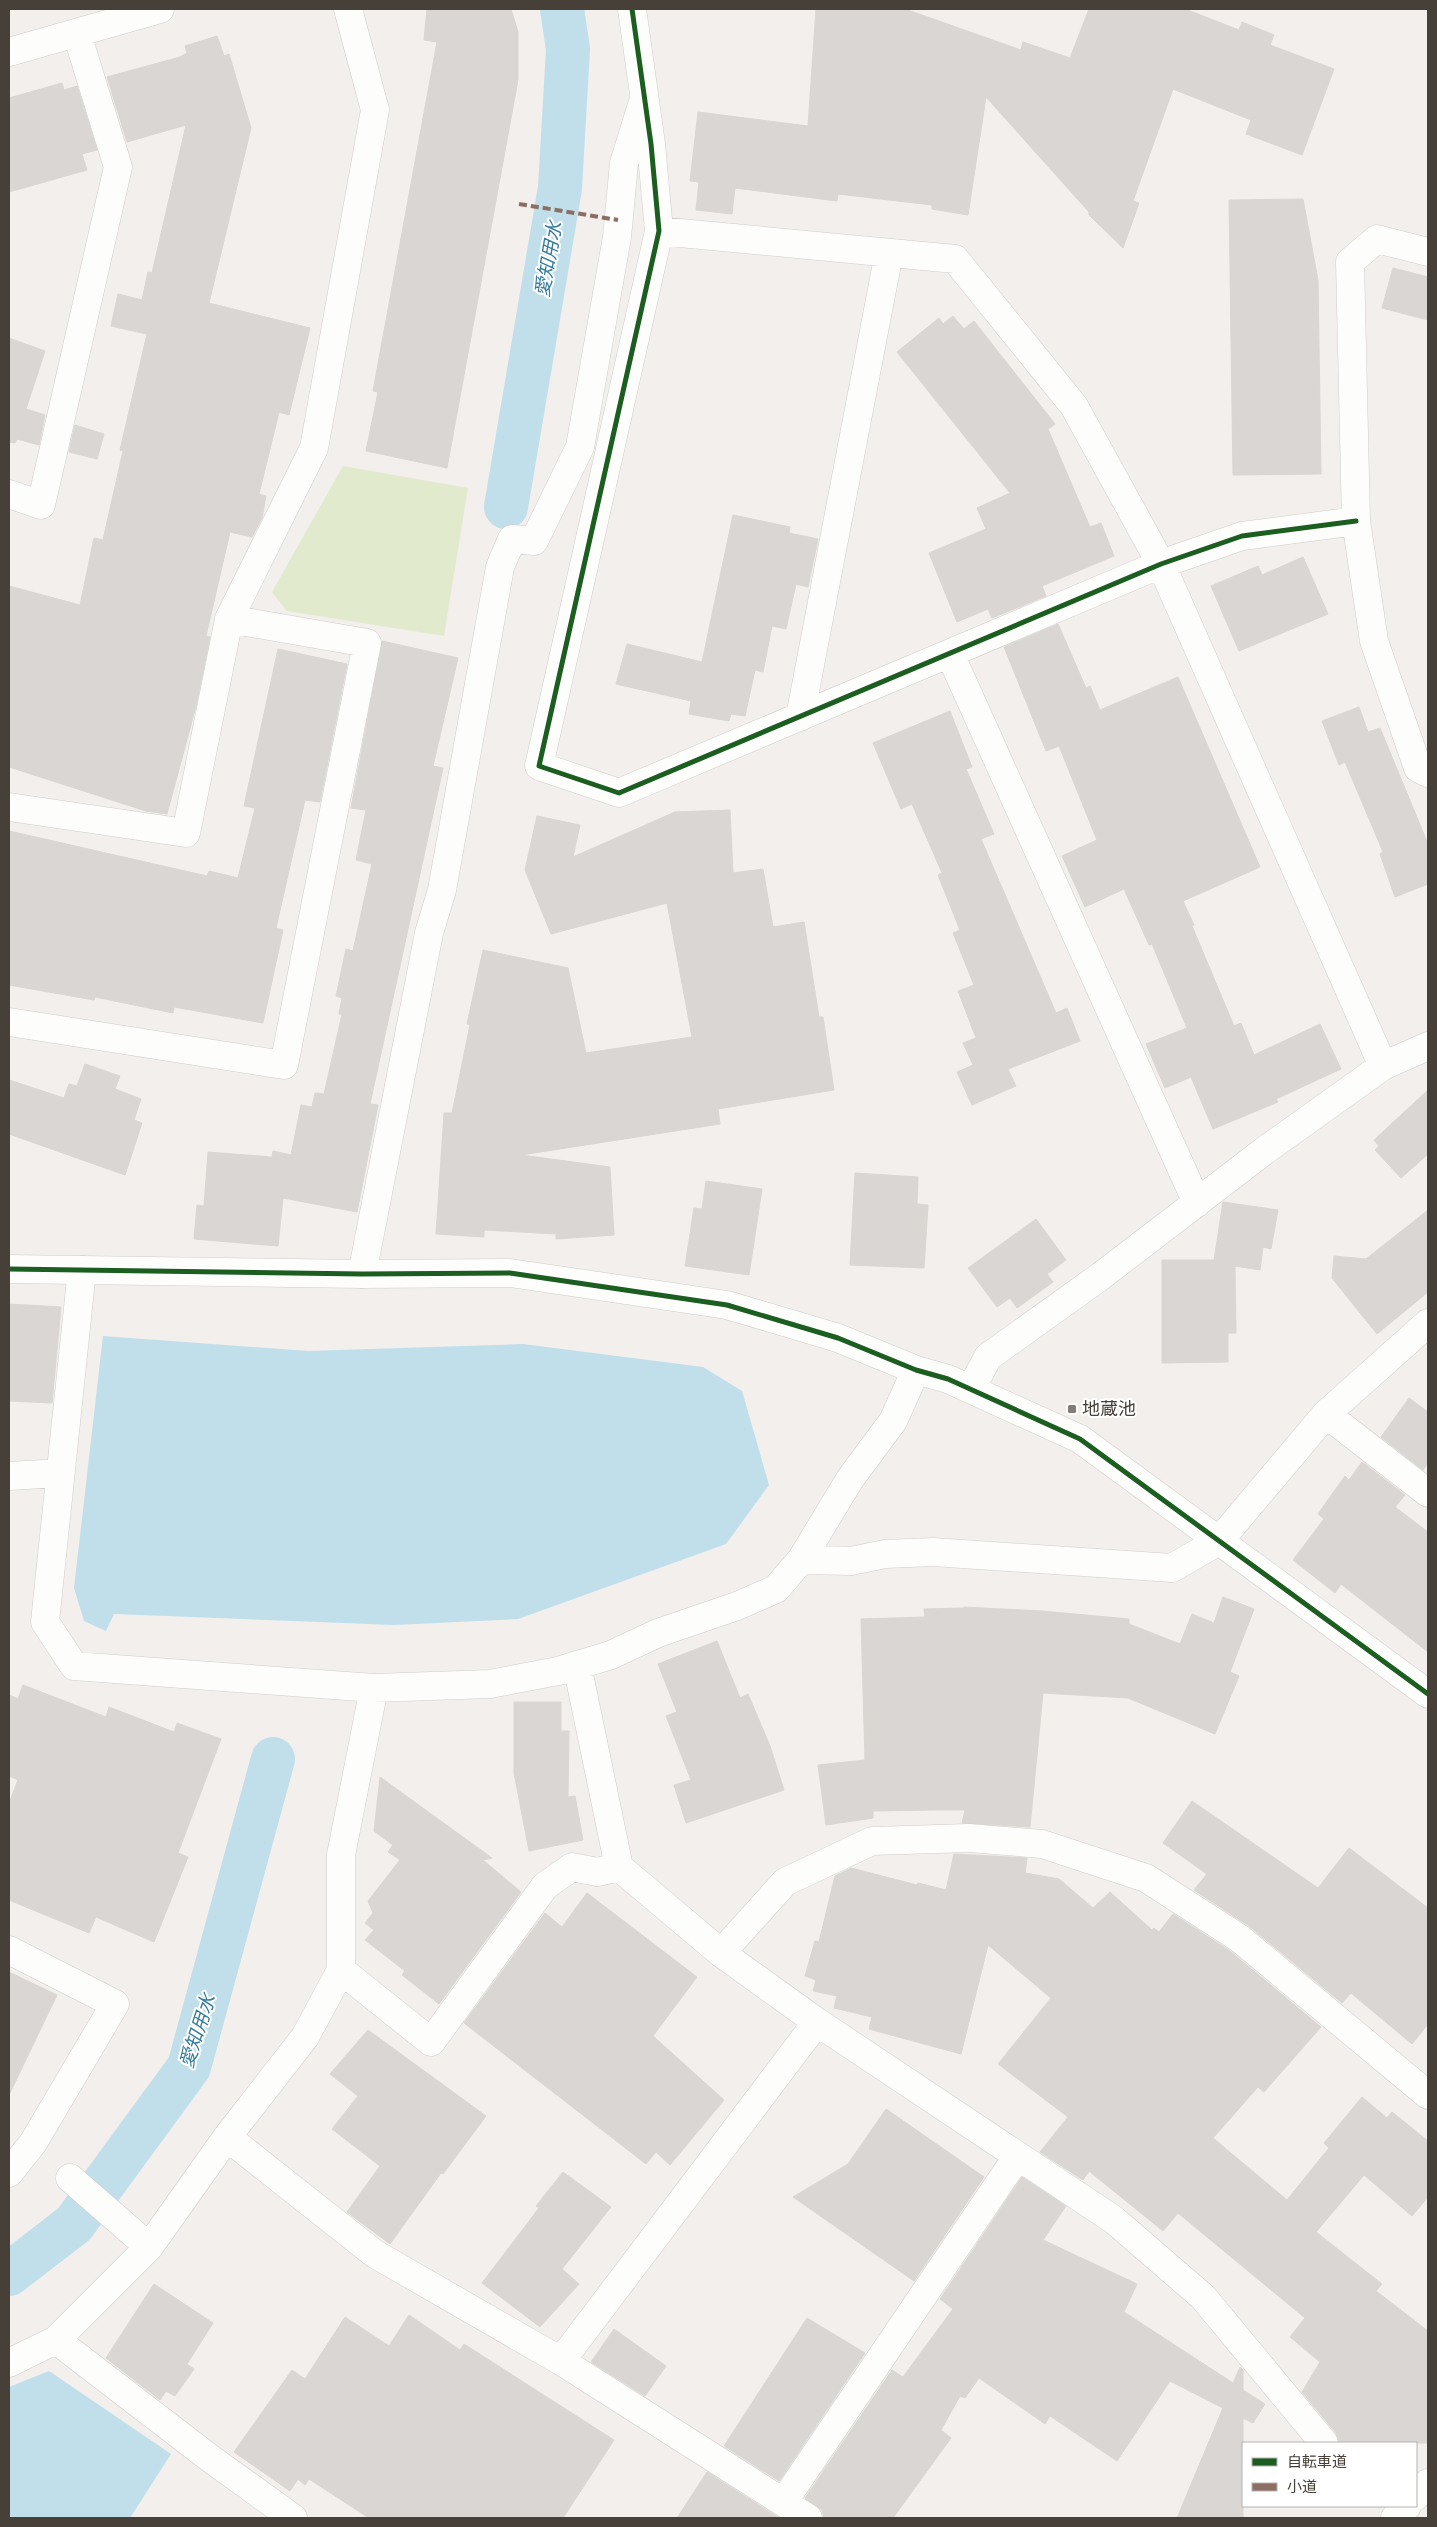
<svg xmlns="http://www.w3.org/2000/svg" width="1437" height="2527" viewBox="0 0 1437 2527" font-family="Poppins,'Noto Sans JP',sans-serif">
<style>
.green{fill:#e2eace}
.water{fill:#c1dfeb}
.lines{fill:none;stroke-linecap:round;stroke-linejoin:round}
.canal{stroke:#c1dfeb;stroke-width:44}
.building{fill:#dad6d3;stroke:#dad6d2}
.minor-casing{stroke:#d0cdca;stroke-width:29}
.tertiary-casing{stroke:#d0cdca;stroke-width:29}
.minor{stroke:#fdfdfc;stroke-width:28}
.tertiary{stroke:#fdfdfc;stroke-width:28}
.quiet{stroke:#8d6e63;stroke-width:4;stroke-dasharray:8 4;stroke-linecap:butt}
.cycleway-casing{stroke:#fff;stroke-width:8}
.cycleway{stroke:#1b5e20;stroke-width:5}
.poi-dot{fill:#837d78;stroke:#fff;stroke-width:2}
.labels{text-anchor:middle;stroke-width:4;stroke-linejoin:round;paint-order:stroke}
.poi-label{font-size:18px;fill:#474039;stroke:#fff;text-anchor:start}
.water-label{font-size:19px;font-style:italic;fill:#357c9c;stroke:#fff}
</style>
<rect width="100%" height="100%" fill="#f2efec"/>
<path class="green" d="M 343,466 L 468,488 L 444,636 L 287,611 L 272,592 Z"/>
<path class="water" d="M 103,1336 L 308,1351 L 523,1344 L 703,1367 L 742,1391 L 769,1485 L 726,1544 L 518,1619 L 394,1625 L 114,1614 L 106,1631 L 84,1621 L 74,1588 Z
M 49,2371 L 171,2454 L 130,2518 L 9,2518 L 9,2387 Z"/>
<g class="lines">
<path class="canal" d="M 506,507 L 560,188 L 568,49 L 562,9
M 9,2274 L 74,2224 L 189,2067 L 273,1759"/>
</g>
<path class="building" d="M 427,9 L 511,9 L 518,32 L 518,80 L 447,468 L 366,451 L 378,392 L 373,391 L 437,42 L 424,40 Z
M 816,9 L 905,9 L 1021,50 L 1023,42 L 1070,58 L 1089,9 L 1185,9 L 1239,30 L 1242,22 L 1274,35 L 1270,45 L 1334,69 L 1302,155 L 1246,134 L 1251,120 L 1173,89 L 1133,201 L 1139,203 L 1123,248 L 1089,215 L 1089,212 L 986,97 L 968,215 L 932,209 L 932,205 L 838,194 L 837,201 L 735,188 L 732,214 L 696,210 L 699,182 L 690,181 L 698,112 L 808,126 Z
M 217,36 L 224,56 L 229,54 L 251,128 L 209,303 L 310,328 L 289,415 L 279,412 L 259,494 L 266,496 L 262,518 L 252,537 L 230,532 L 206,636 L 210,637 L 196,706 L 167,814 L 146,811 L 9,767 L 9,586 L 80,605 L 94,538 L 103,540 L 123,451 L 120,450 L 147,334 L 111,326 L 118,294 L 142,300 L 148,272 L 152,273 L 186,125 L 127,142 L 107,77 L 180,57 L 187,53 L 185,46 Z
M 62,83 L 64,90 L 77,86 L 97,150 L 82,154 L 87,170 L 9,192 L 9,98 Z
M 1303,199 L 1318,280 L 1321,474 L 1233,475 L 1229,200 Z
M 1393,268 L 1428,277 L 1428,320 L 1382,308 Z
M 953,316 L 964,329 L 974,321 L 1055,424 L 1048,429 L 1090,527 L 1101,523 L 1114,556 L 1042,586 L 1046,596 L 992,618 L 988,609 L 957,622 L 929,553 L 986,529 L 977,508 L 1010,493 L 897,352 L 939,318 L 943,324 Z
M 9,338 L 45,351 L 26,409 L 45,415 L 39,445 L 17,439 L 15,443 L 9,442 Z
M 75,425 L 104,434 L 97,459 L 69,452 Z
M 733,515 L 790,527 L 789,533 L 818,539 L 808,587 L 796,584 L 786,629 L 772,626 L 763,672 L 755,670 L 745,716 L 731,714 L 729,721 L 689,714 L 691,701 L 616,684 L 627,644 L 702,662 Z
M 1303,557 L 1328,614 L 1239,651 L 1211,586 L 1258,566 L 1262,575 Z
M 1058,624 L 1086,688 L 1090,686 L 1100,710 L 1178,677 L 1260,867 L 1183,901 L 1194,925 L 1192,926 L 1234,1026 L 1241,1023 L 1254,1055 L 1320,1024 L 1341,1069 L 1276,1099 L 1278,1102 L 1213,1129 L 1191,1077 L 1165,1088 L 1146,1044 L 1187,1028 L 1152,944 L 1149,945 L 1124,889 L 1085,907 L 1062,856 L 1097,840 L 1059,746 L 1046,751 L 1004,647 Z
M 382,641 L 458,658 L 433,766 L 443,768 L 370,1104 L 378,1105 L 357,1212 L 283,1198 L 278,1246 L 194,1239 L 197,1205 L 204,1206 L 208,1152 L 272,1157 L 273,1151 L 291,1155 L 301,1105 L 312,1107 L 315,1093 L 324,1094 L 342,1014 L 339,1014 L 342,998 L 336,996 L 346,949 L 353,951 L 372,864 L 356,860 L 366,810 L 351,808 Z
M 278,649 L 347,664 L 320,802 L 305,800 L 276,928 L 283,930 L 263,1023 L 174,1007 L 173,1013 L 95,997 L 94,1000 L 9,985 L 9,831 L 207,876 L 209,871 L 238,878 L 255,808 L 244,806 Z
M 1359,707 L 1368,732 L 1380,728 L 1428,844 L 1428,884 L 1395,897 L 1380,854 L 1383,852 L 1345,762 L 1339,765 L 1322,721 Z
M 950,711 L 972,767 L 966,769 L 994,834 L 981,839 L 1056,1013 L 1067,1008 L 1080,1041 L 1008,1069 L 1016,1086 L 972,1105 L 957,1072 L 973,1065 L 963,1043 L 976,1038 L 958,991 L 974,985 L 953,933 L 960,930 L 938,875 L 942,873 L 912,804 L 901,809 L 873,743 Z
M 730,810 L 733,873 L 763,869 L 773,927 L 804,922 L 819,1017 L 823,1017 L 834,1090 L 718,1109 L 720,1124 L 521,1155 L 610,1167 L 614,1235 L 556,1239 L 556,1234 L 484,1230 L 484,1237 L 436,1234 L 444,1113 L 452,1113 L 470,1025 L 467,1024 L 483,950 L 568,968 L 586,1053 L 692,1037 L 667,903 L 551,934 L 525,870 L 537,816 L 580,825 L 573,857 L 675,812 Z
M 85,1064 L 120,1076 L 115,1089 L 141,1099 L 134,1120 L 142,1123 L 125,1175 L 9,1134 L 9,1080 L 64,1098 L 69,1084 L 77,1086 Z
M 1428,1090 L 1428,1154 L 1401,1178 L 1375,1150 L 1379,1146 L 1374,1140 Z
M 855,1173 L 918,1177 L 917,1204 L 928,1205 L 924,1268 L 850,1265 Z
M 706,1181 L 762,1189 L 749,1275 L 685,1266 L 694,1208 L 702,1209 Z
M 1223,1202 L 1278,1210 L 1271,1249 L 1263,1247 L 1260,1270 L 1235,1266 L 1236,1333 L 1228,1333 L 1228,1362 L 1162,1363 L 1162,1260 L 1214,1260 Z
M 1428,1210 L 1428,1292 L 1377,1334 L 1332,1278 L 1334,1256 L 1366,1259 Z
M 1036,1219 L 1066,1260 L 1047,1274 L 1053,1282 L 1017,1308 L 1010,1298 L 997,1307 L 968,1268 Z
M 9,1304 L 61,1307 L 52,1403 L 9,1401 Z
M 1409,1398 L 1428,1412 L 1428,1463 L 1423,1470 L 1381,1437 Z
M 1362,1462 L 1405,1495 L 1395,1507 L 1428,1532 L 1428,1652 L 1341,1584 L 1335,1593 L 1293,1560 L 1324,1519 L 1318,1514 L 1345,1476 L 1349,1480 Z
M 1223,1597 L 1254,1609 L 1230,1672 L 1239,1676 L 1215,1734 L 1128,1698 L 1043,1693 L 1030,1827 L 962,1823 L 965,1810 L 932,1810 L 873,1811 L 873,1818 L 826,1825 L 818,1765 L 865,1760 L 861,1619 L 925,1617 L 924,1609 L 964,1608 L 964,1607 L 1042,1611 L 1129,1619 L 1129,1624 L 1180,1644 L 1192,1614 L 1214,1623 Z
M 717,1641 L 740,1698 L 748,1694 L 770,1746 L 784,1790 L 686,1823 L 674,1785 L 691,1780 L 666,1716 L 677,1712 L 658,1664 Z
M 23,1685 L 106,1717 L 109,1707 L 174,1732 L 177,1723 L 221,1739 L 178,1853 L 188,1857 L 154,1942 L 96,1917 L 89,1933 L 9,1900 L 9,1803 L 18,1780 L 9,1776 L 9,1695 L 18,1699 Z
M 514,1702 L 561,1702 L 561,1731 L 569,1731 L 568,1797 L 575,1796 L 583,1840 L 529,1851 L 514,1773 Z
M 380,1777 L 492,1858 L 483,1860 L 521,1892 L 439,2004 L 402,1975 L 405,1971 L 365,1940 L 374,1930 L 365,1923 L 373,1913 L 368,1901 L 400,1860 L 388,1852 L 393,1845 L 374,1831 Z
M 1192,1801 L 1318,1888 L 1349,1848 L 1428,1908 L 1428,2024 L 1412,2044 L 1351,1993 L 1342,2003 L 1249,1926 L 1194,1890 L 1207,1874 L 1163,1843 Z
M 954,1854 L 1027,1858 L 1025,1873 L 1059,1879 L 1093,1908 L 1110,1892 L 1152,1930 L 1154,1928 L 1159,1932 L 1173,1914 L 1230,1951 L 1321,2027 L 1264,2092 L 1258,2087 L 1213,2138 L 1287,2200 L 1329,2148 L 1324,2143 L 1362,2097 L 1387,2118 L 1392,2112 L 1428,2141 L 1428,2197 L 1412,2216 L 1364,2175 L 1316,2232 L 1382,2284 L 1376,2291 L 1428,2331 L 1428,2443 L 1339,2443 L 1336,2433 L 1302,2392 L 1320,2362 L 1290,2337 L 1305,2318 L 1178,2213 L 1163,2231 L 1089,2171 L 1083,2180 L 1040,2152 L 1068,2117 L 998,2064 L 1051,1998 L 988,1945 L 961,2054 L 869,2029 L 872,2017 L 834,2008 L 837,1996 L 813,1991 L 816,1980 L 805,1976 L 815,1941 L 819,1942 L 835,1876 L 851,1868 L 917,1885 L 918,1883 L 946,1890 Z
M 587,1893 L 697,1977 L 653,2036 L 724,2100 L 670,2165 L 656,2152 L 646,2164 L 464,2023 L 545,1913 L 562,1927 Z
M 9,1972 L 57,1995 L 9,2095 Z
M 368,2030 L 486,2116 L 443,2174 L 441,2173 L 390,2244 L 347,2212 L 380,2166 L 332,2129 L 358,2096 L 330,2074 Z
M 886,2109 L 984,2177 L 914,2281 L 793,2197 L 848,2164 Z
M 563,2172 L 611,2207 L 562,2269 L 579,2284 L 540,2327 L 482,2283 L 539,2208 L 536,2206 Z
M 1022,2177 L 1066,2206 L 1043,2240 L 1137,2284 L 1124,2312 L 1233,2383 L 1240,2367 L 1243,2370 L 1243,2390 L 1265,2404 L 1253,2423 L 1243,2418 L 1243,2518 L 1177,2518 L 1223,2408 L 1170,2381 L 1117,2461 L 1050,2416 L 1045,2424 L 979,2378 L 965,2398 L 960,2396 L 941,2430 L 951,2438 L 893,2518 L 824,2518 L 822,2510 L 805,2498 L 892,2370 L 903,2377 L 953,2309 L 940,2299 Z
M 154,2284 L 213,2323 L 187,2364 L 194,2369 L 175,2396 L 166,2391 L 160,2400 L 106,2358 Z
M 409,2315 L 460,2350 L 464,2344 L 614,2440 L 563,2518 L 369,2518 L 309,2479 L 305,2485 L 298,2479 L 290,2491 L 234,2452 L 292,2370 L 305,2379 L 345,2317 L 389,2346 Z
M 807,2318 L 865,2353 L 779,2481 L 724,2446 Z
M 614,2329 L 666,2366 L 645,2396 L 591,2362 Z
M 707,2472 L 779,2518 L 677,2518 Z"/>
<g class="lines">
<defs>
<path id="minor" d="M 632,9 L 651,144 L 659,231 L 539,766 L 619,793 L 1161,564 L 1242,536 L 1356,521
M 9,52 L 160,9
M 659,231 L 955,259 L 1074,406 L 1161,564 L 1383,1066
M 1428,252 L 1377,239 L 1350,262 L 1356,521 L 1374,641 L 1418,768 L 1428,773
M 9,494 L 41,505 L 118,167 L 77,34
M 229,619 L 314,448 L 375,110 L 348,9
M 950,654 L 1197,1203
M 800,717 L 889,253
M 9,807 L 186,833 L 229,619 L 367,643 L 284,1065 L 9,1022
M 82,1270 L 45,1622 L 74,1666 L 374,1688 L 490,1684 L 558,1671 L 611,1655 L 658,1633 L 737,1606 L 776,1589 L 801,1560 L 850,1479 L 893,1421 L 916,1370
M 362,1274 L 429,933 L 442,890 L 500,567 L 512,539 L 534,541 L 580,447 L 617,237 L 624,163 L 642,105
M 971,1389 L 988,1357 L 1101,1276 L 1264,1151 L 1383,1066 L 1428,1046
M 1326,1414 L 1428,1493
M 9,1476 L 60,1473
M 801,1560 L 851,1561 L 885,1554 L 933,1552 L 1172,1568 L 1219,1541 L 1326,1414 L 1428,1323
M 577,1665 L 619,1867
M 9,1950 L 115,2004 L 33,2143 L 9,2173
M 721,1953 L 785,1882 L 872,1841 L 969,1838 L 1042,1844 L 1146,1878 L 1239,1938 L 1428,2095
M 341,1970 L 431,2042 L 545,1886 L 572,1867 L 597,1872 L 619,1867 L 721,1953 L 817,2022 L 1114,2220 L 1203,2297 L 1324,2443
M 227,2137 L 375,2254 L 561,2361 L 808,2518
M 70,2178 L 149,2247
M 56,2340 L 211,2459 L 293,2518
M 561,2361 L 817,2022
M 9,2363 L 56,2340 L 149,2247 L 227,2137 L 305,2037 L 341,1970 L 341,1855 L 374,1688
M 1416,2496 L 1428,2483
M 784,2501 L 1017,2157
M 1395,2518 L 1407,2506"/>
<path id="tertiary" d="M 9,1269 L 362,1274 L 510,1273 L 727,1305 L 838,1338 L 916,1370 L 948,1379 L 1080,1439 L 1428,1694"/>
</defs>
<use href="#minor" class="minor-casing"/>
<use href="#tertiary" class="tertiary-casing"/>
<use href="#minor" class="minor"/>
<use href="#tertiary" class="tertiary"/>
<path class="quiet" d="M 519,204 L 618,220"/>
<defs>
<path id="cycleway" d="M 632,9 L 651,144 L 659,231 L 539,766 L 619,793 L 1161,564 L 1242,536 L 1356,521
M 9,1269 L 362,1274 L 510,1273 L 727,1305 L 838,1338 L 916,1370 L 948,1379 L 1080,1439 L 1428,1694"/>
</defs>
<use href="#cycleway" class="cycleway-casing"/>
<use href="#cycleway" class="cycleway"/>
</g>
<rect class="poi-dot" x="1067" y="1404" width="10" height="10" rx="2.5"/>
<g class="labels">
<g class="poi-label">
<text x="1082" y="1415">地蔵池</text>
</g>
<g class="water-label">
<text transform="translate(548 259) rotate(-80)" y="7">愛知用水</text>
<text transform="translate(197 2031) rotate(-72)" y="7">愛知用水</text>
</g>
</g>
<rect width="1437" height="2527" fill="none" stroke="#474039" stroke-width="20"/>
<rect x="1242" y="2442" width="175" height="65" fill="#ffffff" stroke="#b5b3b0"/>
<rect x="1252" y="2458" width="25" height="8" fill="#1b5e20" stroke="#b5b3b0"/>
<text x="1287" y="2467" font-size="15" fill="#474039">自転車道</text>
<rect x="1252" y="2483" width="25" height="8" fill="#8d6e63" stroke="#b5b3b0"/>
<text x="1287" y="2492" font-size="15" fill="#474039">小道</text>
</svg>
